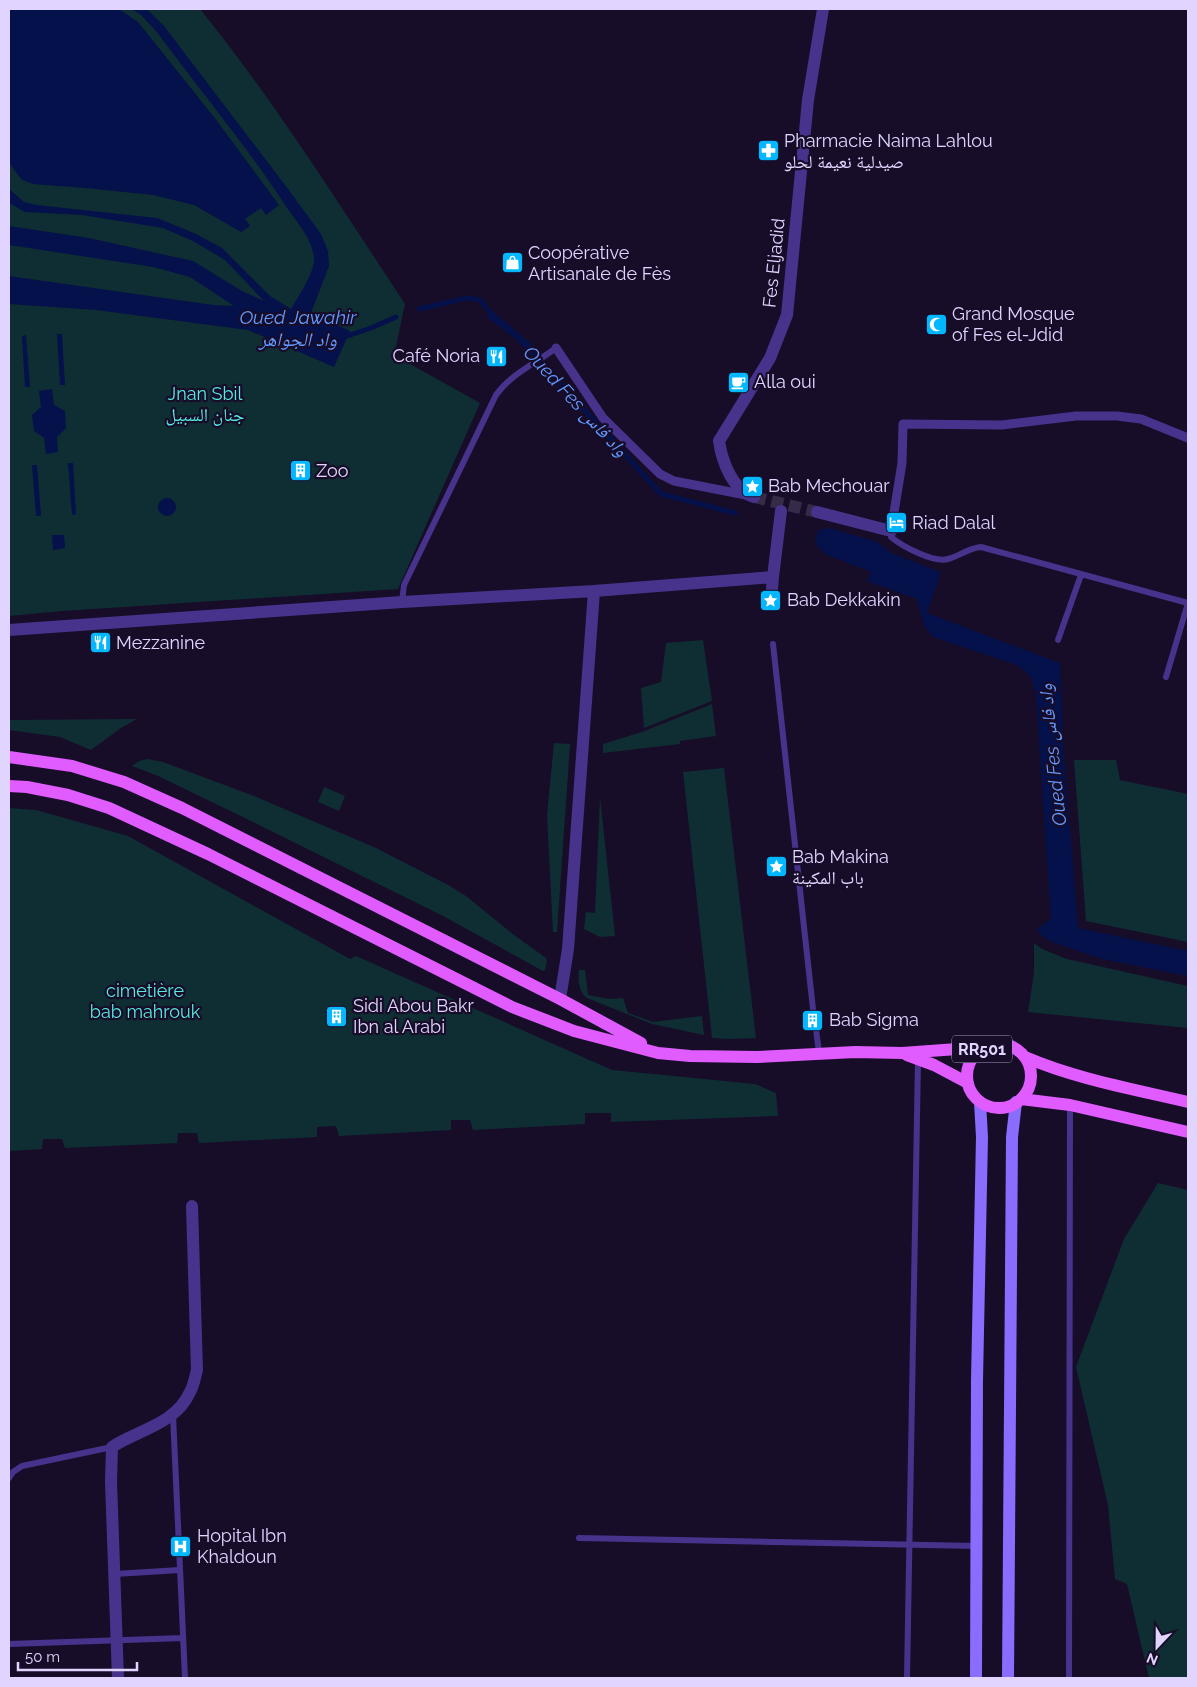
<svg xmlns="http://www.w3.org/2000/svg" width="1197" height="1687" viewBox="0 0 1197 1687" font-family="Raleway,'Noto Naskh Arabic',sans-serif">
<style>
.green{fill:#0f2e33}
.water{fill:#05114a}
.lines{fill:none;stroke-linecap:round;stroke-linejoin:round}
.stream{stroke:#05114a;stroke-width:5}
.minor-tunnel{stroke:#352b49;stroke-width:12;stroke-dasharray:12 6;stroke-linecap:butt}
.service{stroke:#47338c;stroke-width:6}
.pedestrian{stroke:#47338c;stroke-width:9}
.minor{stroke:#47338c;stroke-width:12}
.secondary{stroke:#8a6cff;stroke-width:12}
.primary{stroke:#e05cff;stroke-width:12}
.labels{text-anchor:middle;stroke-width:4.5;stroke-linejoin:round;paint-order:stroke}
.shield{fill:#170d29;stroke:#a499bf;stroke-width:1}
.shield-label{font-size:16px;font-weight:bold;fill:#e1d5ff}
.poi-label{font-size:18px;fill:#e1d5ff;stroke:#170d29;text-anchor:start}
.street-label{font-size:18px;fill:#e1d5ff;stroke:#170d29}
.park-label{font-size:18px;fill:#54ece1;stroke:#170d29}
.water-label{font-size:19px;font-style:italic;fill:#639aff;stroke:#170d29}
</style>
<rect width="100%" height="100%" fill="#170d29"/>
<path class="green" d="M 9,9 L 200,9 C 275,102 339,204 405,304 L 394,355 L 480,403 L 398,589 L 62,611 L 9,616 Z
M 703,640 L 712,701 L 644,728 L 641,688 L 661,682 L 666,643 Z
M 712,704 L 716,736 L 680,741 L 680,744 L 603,753 L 603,744 L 642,732 Z
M 137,719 L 121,728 L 91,750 L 60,737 L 9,730 L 9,720 Z
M 554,743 L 570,744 L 557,932 L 553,932 L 547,815 Z
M 147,759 L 163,762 L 254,796 L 376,848 L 450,886 L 466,896 L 514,935 L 546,958 L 547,961 L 545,970 L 543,971 L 443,916 L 247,819 L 158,776 L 132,766 L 139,761 Z
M 1116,760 L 1120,780 L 1188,794 L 1188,942 L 1086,921 L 1074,760 Z
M 724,768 L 756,1038 L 730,1039 L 712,1038 L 683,772 Z
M 324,787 L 345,796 L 339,811 L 318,802 Z
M 600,797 L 615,936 L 600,937 L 584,929 L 586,912 L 595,913 Z
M 9,808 L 36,810 L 128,836 L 350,959 L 356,956 L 612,1070 L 755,1084 L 776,1093 L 778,1116 L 611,1122 L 611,1113 L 585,1113 L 585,1124 L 473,1130 L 470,1120 L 451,1120 L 451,1130 L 339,1136 L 336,1126 L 317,1127 L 317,1137 L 199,1143 L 197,1133 L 178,1133 L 177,1143 L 65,1148 L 62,1139 L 43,1139 L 42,1149 L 9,1151 Z
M 1034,943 L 1042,949 L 1067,959 L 1188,986 L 1188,1028 L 1028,1012 L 1034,973 Z
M 579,970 L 585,970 L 588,995 L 609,999 L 623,998 L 628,1013 L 653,1022 L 702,1016 L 704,1035 L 652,1024 L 587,998 C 578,990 578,981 579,970 Z
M 1158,1183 L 1188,1190 L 1188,1678 L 1149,1678 L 1127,1584 L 1115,1579 L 1108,1505 L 1076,1367 L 1124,1239 Z"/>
<path class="water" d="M 9,9 L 119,9 L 138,22 L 214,117 L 279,205 L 266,215 L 261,208 L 245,219 L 250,226 L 241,232 L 194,205 L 153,195 L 85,188 L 33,184 L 22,180 L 9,163 Z
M 131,9 L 147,9 L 164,26 L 285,185 L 321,234 L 328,251 L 329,266 L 311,313 L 350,331 L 334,367 L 248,330 L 96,310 L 9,304 L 9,276 L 213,305 L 234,306 L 190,277 L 153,267 L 9,245 L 9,226 L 89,238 L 193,261 L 242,291 L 264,301 L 225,260 L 193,241 L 163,228 L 82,215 L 25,212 L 9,203 L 9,189 L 24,202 L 36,205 L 157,218 L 194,233 L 222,248 L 270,296 L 291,309 C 298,297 315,272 314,258 C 312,238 296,221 285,205 C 246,145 199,89 156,31 L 141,15 Z
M 490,309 L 531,344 L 561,381 L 557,385 L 517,340 L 487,317 Z
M 57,334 L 62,334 L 65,385 L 60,385 Z
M 26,335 L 30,387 L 25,387 L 22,336 Z
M 52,389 L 54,405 L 65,411 L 66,428 L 57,437 L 58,452 L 46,454 L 44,438 L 34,431 L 32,415 L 41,407 L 39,391 Z
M 68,463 L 73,463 L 76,514 L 72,515 Z
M 32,465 L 37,465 L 41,516 L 36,516 Z
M158 507a9 9 0 1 1 18 0a9 9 0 1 1-18 0Z
M 830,528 L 877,542 L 891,553 L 941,572 L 927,613 L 1060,663 L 1063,742 L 1078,928 L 1188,951 L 1188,976 L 1102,959 L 1052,942 L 1042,936 L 1037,929 L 1051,919 L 1036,697 L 1031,677 L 1021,668 L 1014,664 L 933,637 L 924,625 L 917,599 L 867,581 L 871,572 L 825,554 L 815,543 L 818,530 Z
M 52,535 L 64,535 L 65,548 L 53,550 Z"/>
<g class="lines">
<path class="stream" d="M 419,309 L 467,298 L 480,300 L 494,317
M 343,336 L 347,336 L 371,328 L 396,317
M 556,379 L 661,494 L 735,513"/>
<path class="minor-tunnel" d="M 754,497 L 817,512"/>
<path class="service" d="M 891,531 L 891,537 C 903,547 934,563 948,559 C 960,556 968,548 981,547 L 1188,603
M 402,602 L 404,585 L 496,395 C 511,374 536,363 556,348
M 1058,640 L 1081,575
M 773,644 L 813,1009
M 1166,677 L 1188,603
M 816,1029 L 819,1053
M 173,1415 L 185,1678
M 9,1478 L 13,1472 L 22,1466 L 112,1447
M 579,1538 L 977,1546
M 115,1574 L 180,1570
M 9,1644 L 183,1638
M 907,1678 L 918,1060
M 1069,1678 L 1070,1105"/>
<path class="pedestrian" d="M 556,348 L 603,418 L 660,474 L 674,481 L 746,495
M 891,531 L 902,463 L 903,424 L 1002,425 L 1076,416 L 1117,416 L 1141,419 L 1188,438"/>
<path class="minor" d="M 754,497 C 732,490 722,461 719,441 L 770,358 L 787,315 L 808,100 L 823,9
M 817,512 L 891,531
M 594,591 L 773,577 L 781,511
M 771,600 L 773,577
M 9,630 L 402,602 L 594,591 L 568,949 L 560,999
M 118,1678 L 111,1482 L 112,1447 C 138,1430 176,1424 190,1392 C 194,1385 195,1377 197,1370 L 192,1206"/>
<path class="secondary" d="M 976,1678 L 977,1380 L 982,1137 L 980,1102
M 1008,1678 L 1012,1137 L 1016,1102"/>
<path class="primary" d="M 9,757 L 72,766 L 124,782 L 182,808 L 560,999 L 641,1043
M 9,786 L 27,787 L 68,795 L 109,808 L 208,854 L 512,1007 L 574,1031 L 658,1053 L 690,1056 L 757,1057 L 855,1052 L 902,1053 L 985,1047
M967 1076a32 32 0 1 1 64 0a32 32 0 1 1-64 0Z
M 907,1055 L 934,1065 L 968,1083
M 1025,1057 C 1076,1079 1133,1089 1188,1102
M 1021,1099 L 1070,1105 L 1188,1132"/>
</g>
<defs>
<symbol id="pharmacy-square" viewBox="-11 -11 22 22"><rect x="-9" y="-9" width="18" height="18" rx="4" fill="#01b7ff" stroke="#170d29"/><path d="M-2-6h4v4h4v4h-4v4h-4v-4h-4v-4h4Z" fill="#fff"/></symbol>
<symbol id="shop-square" viewBox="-11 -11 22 22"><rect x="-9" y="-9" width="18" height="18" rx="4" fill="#01b7ff" stroke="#170d29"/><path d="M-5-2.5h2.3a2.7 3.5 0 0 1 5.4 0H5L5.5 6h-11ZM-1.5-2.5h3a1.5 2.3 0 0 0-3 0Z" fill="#fff"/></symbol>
<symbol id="mosque-square" viewBox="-11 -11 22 22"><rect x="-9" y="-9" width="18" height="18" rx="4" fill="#01b7ff" stroke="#170d29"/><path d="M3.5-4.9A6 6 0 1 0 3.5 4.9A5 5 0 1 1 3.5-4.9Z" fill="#fff"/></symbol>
<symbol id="restaurant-square" viewBox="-11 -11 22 22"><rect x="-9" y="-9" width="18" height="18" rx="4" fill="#01b7ff" stroke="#170d29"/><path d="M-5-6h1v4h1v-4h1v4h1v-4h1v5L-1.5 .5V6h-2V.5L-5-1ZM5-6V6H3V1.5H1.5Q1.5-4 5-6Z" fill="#fff"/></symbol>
<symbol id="cafe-square" viewBox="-11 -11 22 22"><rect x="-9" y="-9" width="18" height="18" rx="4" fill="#01b7ff" stroke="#170d29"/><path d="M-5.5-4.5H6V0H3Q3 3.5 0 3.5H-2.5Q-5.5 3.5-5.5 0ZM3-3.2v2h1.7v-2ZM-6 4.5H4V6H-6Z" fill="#fff"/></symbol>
<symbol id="building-square" viewBox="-11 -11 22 22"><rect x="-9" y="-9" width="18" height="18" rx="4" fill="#01b7ff" stroke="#170d29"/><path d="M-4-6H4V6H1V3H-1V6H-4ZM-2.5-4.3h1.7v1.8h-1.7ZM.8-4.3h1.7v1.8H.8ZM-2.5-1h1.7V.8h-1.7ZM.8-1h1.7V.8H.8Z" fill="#fff"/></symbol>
<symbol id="sight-square" viewBox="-11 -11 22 22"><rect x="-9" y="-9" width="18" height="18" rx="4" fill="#01b7ff" stroke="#170d29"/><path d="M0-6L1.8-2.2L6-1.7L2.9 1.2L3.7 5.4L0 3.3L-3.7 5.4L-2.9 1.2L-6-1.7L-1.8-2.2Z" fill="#fff"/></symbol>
<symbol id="hotel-square" viewBox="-11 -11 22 22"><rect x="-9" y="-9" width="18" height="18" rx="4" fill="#01b7ff" stroke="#170d29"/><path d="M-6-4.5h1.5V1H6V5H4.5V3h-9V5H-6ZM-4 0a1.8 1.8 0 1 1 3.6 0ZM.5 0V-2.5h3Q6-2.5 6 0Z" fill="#fff"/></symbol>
<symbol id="hospital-square" viewBox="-11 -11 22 22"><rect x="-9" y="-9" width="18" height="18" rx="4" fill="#01b7ff" stroke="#170d29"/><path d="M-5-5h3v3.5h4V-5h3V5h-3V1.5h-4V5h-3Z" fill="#fff"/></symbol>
</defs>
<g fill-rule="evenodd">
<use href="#pharmacy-square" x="756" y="138" width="25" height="25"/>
<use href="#shop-square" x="500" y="250" width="25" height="25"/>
<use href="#mosque-square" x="924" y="312" width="25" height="25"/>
<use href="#restaurant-square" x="484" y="344" width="25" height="25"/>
<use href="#cafe-square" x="726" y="370" width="25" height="25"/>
<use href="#building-square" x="288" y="458" width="25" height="25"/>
<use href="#sight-square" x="740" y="474" width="25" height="25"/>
<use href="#hotel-square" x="884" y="510" width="25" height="25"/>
<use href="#sight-square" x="758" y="588" width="25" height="25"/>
<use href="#restaurant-square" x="88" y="630" width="25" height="25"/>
<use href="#sight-square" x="764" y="854" width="25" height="25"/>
<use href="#building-square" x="324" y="1004" width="25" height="25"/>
<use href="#building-square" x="800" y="1008" width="25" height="25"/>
<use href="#hospital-square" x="168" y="1534" width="25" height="25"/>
</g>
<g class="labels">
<rect class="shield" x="952" y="1035.5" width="60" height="27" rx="4"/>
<g class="shield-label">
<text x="982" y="1055">RR501</text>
</g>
<g class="poi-label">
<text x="784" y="147">Pharmacie Naima Lahlou<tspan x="784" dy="21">صيدلية نعيمة لحلو</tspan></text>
<text x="528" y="259">Coopérative<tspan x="528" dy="21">Artisanale de Fès</tspan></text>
<text x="952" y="320">Grand Mosque<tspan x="952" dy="21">of Fes el-Jdid</tspan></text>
<text x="480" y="362" text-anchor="end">Café Noria</text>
<text x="754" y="388">Alla oui</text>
<text x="316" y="477">Zoo</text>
<text x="768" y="492">Bab Mechouar</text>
<text x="912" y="529">Riad Dalal</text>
<text x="787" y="606">Bab Dekkakin</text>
<text x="116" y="649">Mezzanine</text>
<text x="792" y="863">Bab Makina<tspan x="792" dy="21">باب المكينة</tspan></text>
<text x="353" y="1012">Sidi Abou Bakr<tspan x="353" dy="21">Ibn al Arabi</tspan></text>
<text x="829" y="1026">Bab Sigma</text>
<text x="197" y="1542">Hopital Ibn<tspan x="197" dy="21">Khaldoun</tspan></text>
</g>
<g class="street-label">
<text transform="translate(774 263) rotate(-84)" y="6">Fes Eljadid</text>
</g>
<g class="park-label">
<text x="205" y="400">Jnan Sbil<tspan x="205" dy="21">جنان السبيل</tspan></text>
<text x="145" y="997">cimetière<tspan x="145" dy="21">bab mahrouk</tspan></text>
</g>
<g class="water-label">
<text x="298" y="324">Oued Jawahir<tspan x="298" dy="22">واد الجواهر</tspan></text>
<text transform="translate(576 401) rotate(47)" y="7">Oued Fes واد فاس</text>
<text transform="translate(1052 755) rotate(-96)" y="7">Oued Fes واد فاس</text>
</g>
</g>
<rect width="1197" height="1687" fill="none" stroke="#e1d5ff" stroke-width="20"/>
<g transform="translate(1157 1647) rotate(202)" stroke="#170d29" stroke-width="4" paint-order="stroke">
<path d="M0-4L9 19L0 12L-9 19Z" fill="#e1d5ff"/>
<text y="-8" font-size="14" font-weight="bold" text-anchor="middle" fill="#e1d5ff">N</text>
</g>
<path d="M18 1662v8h119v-8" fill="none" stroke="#e1d5ff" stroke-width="2.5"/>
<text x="25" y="1662" font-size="15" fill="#e1d5ff" stroke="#170d29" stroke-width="4" paint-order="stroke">50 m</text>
</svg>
